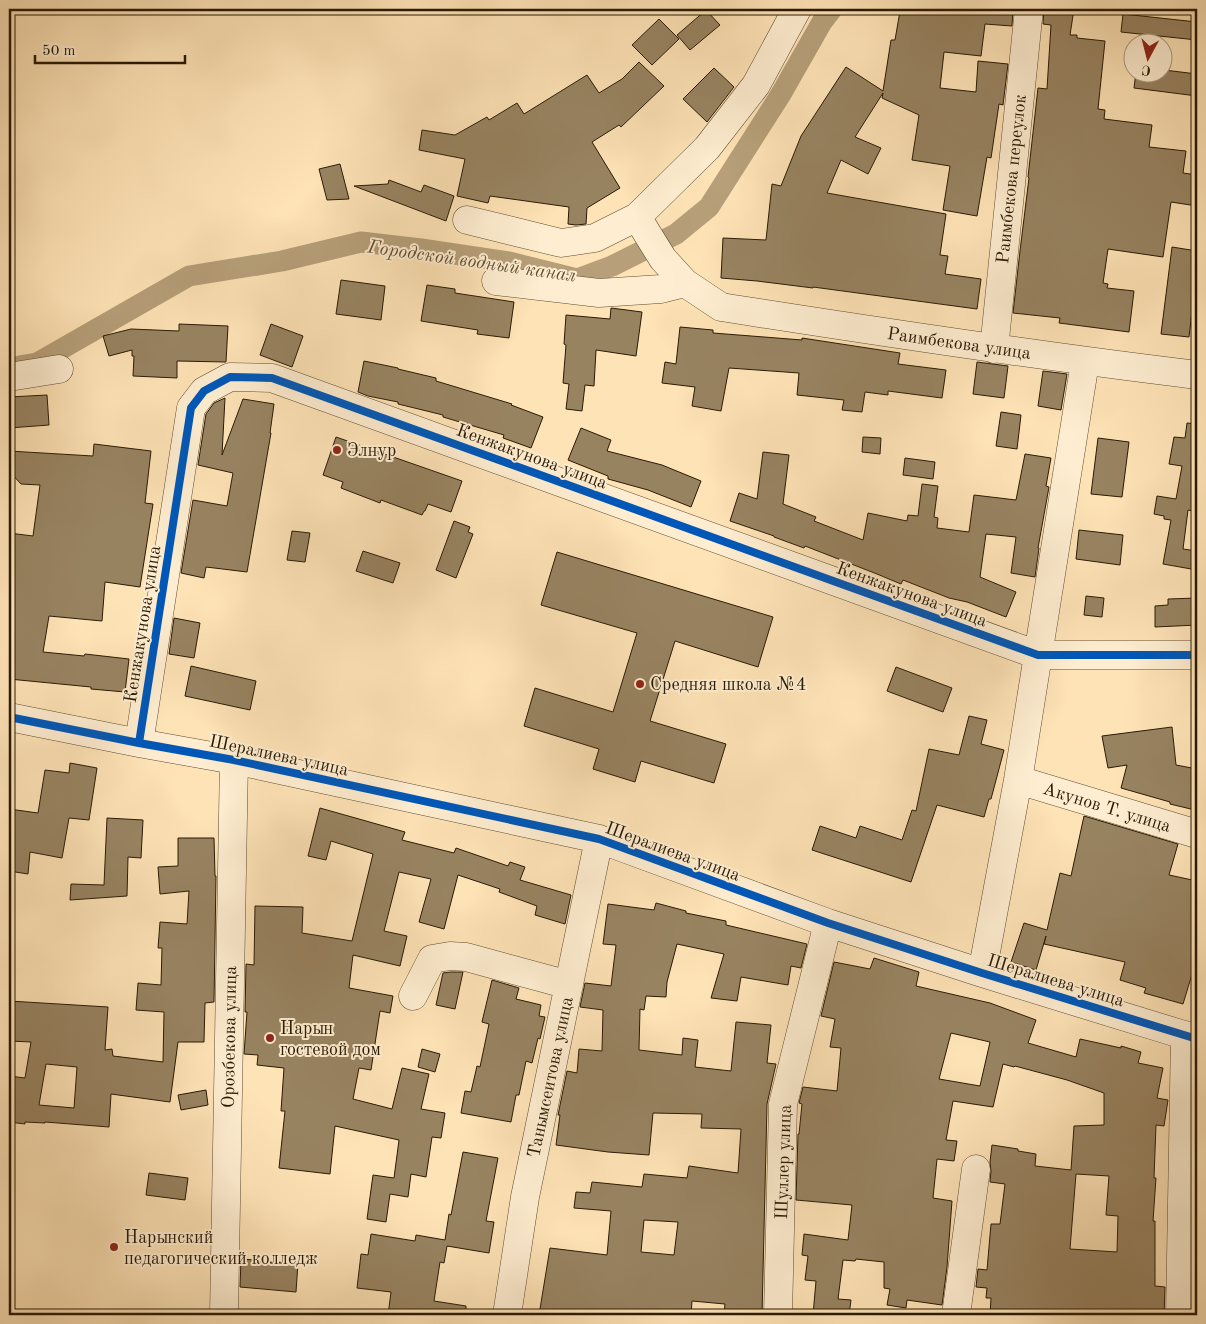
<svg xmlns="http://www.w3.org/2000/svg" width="1206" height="1324" viewBox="0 0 1206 1324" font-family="'Old Standard TT',serif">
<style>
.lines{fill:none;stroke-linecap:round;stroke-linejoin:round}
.canal{stroke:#b69f79;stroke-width:21}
.building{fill:#988361;stroke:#2a1a04;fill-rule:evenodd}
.minor-casing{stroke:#5f4c30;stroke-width:29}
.minor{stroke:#feedd0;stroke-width:28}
.cycleway-casing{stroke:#feedd0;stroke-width:11}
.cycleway{stroke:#0057b8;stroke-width:8}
.poi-dot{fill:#8f2418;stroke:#feedd0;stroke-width:2}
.labels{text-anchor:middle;stroke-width:4;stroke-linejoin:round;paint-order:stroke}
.street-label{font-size:18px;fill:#2a1a04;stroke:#feedd0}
.poi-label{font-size:18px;fill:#2a1a04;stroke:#feedd0;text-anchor:start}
.water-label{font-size:19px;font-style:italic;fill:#624f33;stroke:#feedd0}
</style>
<rect width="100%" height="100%" fill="#fee3b6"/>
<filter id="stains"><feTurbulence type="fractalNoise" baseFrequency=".004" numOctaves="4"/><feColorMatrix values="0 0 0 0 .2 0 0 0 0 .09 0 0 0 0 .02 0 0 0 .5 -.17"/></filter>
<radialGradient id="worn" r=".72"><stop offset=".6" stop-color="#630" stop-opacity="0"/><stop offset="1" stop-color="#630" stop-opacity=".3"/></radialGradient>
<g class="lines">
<path class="canal" d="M 19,366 L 37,363 L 189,276 L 282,261 L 361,242 L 421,249 L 509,262 L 577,279 L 612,266 L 676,234 L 709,207 L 781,94 L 822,22 L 832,9"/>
</g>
<path class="building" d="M 910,9 L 1013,9 L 1012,26 L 985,24 L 981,56 L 944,52 L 940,88 L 976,92 L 978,61 L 1008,64 L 1003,105 L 999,104 L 991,158 L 987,157 L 977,216 L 943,210 L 950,166 L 912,160 L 919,115 L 882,98 L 883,93 L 855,137 L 881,148 L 868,174 L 841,160 L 827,193 L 946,214 L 940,255 L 948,256 L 945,274 L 981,279 L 977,309 L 813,287 L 813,288 L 757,281 L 721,278 L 723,238 L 766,240 L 772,184 L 781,186 L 801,136 L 846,67 L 883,91 L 891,40 L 895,40 L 900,11 L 910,12 Z
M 1044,9 L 1074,9 L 1070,35 L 1077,35 L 1077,38 L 1105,41 L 1098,109 L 1105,110 L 1104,119 L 1152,125 L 1149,147 L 1186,151 L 1183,173 L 1197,175 L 1197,206 L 1171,202 L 1163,257 L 1108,249 L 1103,283 L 1108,284 L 1107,288 L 1134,291 L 1129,332 L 1059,323 L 1060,318 L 1013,313 L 1020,251 L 1029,178 L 1028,177 L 1038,88 L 1047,89 L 1051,25 L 1043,24 Z
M 706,10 L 720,25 L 690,50 L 677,35 Z
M 1123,14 L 1197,22 L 1197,40 L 1121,32 Z
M 659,19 L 679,39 L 652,65 L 632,45 Z
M 639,62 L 664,86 L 621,127 L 619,125 L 592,142 L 620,188 L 587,208 L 586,224 L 576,225 L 568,224 L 569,207 L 490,196 L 488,203 L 457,196 L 465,159 L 419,150 L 422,130 L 455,135 L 487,117 L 489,120 L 517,103 L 524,114 L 587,75 L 599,93 L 622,79 Z
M 714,68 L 734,87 L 707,122 L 683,99 Z
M 1164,70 L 1197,74 L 1197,96 L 1134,88 L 1136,72 L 1164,72 Z
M 340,164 L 349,199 L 327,200 L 319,169 Z
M 389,180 L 421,192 L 424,185 L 454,196 L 446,221 L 354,186 L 388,184 Z
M 1172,247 L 1197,251 L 1197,268 L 1189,337 L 1161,334 Z
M 341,280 L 385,286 L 381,320 L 336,314 Z
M 427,285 L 455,289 L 455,293 L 514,302 L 509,338 L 477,334 L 478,330 L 421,321 Z
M 611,308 L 642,312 L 636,356 L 596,350 L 594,386 L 585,385 L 582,411 L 566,409 L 569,384 L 563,383 L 566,345 L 564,344 L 566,315 L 610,319 Z
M 179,324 L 228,326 L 226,362 L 177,361 L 177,378 L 133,376 L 134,356 L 132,356 L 132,350 L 109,356 L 103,336 L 131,329 L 179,331 Z
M 271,324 L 303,336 L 292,367 L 260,355 Z
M 680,327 L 713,330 L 713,333 L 802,340 L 802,338 L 900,353 L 898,364 L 946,370 L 942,398 L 888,391 L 888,395 L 865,392 L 862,412 L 842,410 L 844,400 L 797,395 L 799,373 L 729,368 L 721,411 L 692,406 L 695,387 L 662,383 L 665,362 L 676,364 Z
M 364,361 L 398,368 L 398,369 L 436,378 L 436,381 L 512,404 L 511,405 L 543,417 L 531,448 L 503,438 L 504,435 L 443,417 L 443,415 L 398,404 L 398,402 L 368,396 L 358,392 Z
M 977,362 L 1008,366 L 1004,398 L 973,394 Z
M 1043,371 L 1067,374 L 1061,410 L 1038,406 Z
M 47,395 L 49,425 L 9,428 L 9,397 Z
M 225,398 L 222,455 L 243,399 L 274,404 L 270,433 L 271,433 L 247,572 L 206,567 L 204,578 L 181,573 L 193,500 L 227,506 L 233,473 L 198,465 L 206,414 L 214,403 Z
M 1001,412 L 1021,415 L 1017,449 L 996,446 Z
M 1187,423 L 1197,424 L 1197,512 L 1188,510 L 1183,549 L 1197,551 L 1197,570 L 1163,564 L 1171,520 L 1164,519 L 1164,516 L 1154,514 L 1157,496 L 1176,499 L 1182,466 L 1169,464 L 1174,437 L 1185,438 Z
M 581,428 L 611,440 L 607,451 L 662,465 L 701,481 L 691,507 L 648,490 L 608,479 L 608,476 L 568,460 Z
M 336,437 L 462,481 L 451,512 L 428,504 L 425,511 L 424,511 L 422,515 L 381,500 L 380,503 L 341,488 L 343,482 L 323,475 Z
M 863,437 L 881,438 L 880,454 L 862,452 Z
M 1098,438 L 1129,442 L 1122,497 L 1091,494 Z
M 94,444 L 151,451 L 145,503 L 153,504 L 140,587 L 105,582 L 102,621 L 49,616 L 43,652 L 84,656 L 85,654 L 129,659 L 125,692 L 91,689 L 91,687 L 9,679 L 9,533 L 33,536 L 40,485 L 21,484 L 9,471 L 9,451 L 93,456 Z
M 763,452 L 789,455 L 783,504 L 816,517 L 814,521 L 863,540 L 868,513 L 907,521 L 908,515 L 918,516 L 922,484 L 938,486 L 934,517 L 938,518 L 937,528 L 969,532 L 974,495 L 1016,500 L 1025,454 L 1051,458 L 1046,486 L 1049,487 L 1038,548 L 1039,548 L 1035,577 L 1011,573 L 1016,537 L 986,534 L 980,577 L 1016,592 L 1006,617 L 967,602 L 949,598 L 903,580 L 901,584 L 877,574 L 805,546 L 804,548 L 774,537 L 774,536 L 730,521 L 739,493 L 757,499 Z
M 905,458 L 935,462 L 933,479 L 903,475 Z
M 454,521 L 470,527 L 468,532 L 473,534 L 456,578 L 436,570 Z
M 1079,530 L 1123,535 L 1120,565 L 1076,559 Z
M 292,531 L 310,533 L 305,562 L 287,560 Z
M 363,551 L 400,563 L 393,583 L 356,571 Z
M 557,552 L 773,617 L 758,667 L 675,641 L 650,721 L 726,744 L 714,783 L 641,761 L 635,782 L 593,769 L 599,749 L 524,726 L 535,688 L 613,712 L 637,633 L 541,605 Z
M 1086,596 L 1104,598 L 1102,617 L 1084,615 Z
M 1197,598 L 1197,625 L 1155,627 L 1155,606 L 1168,605 L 1168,599 Z
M 174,618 L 200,623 L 194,658 L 169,654 Z
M 191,666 L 256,681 L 250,710 L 185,696 Z
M 896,667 L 952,688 L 943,712 L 887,691 Z
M 969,716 L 987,720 L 981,744 L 1004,750 L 991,799 L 989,799 L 984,817 L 937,805 L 911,882 L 812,850 L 820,826 L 856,838 L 860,826 L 902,840 L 912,810 L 916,811 L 929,749 L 959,755 Z
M 1172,727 L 1176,765 L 1197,769 L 1197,799 L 1195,810 L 1170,804 L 1170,802 L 1121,788 L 1127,765 L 1108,768 L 1102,736 Z
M 70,763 L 97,768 L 89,820 L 69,818 L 62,858 L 30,852 L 28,874 L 9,871 L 9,809 L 38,813 L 45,770 L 69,773 Z
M 320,808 L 405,832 L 402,840 L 454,853 L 456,848 L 508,866 L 510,862 L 525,867 L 520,880 L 571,895 L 565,924 L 535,915 L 537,906 L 499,892 L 500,889 L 458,875 L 444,929 L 419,922 L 431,879 L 399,872 L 384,931 L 407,936 L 400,966 L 353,955 L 349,988 L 393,996 L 390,1013 L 380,1011 L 371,1070 L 359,1068 L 353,1099 L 392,1109 L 402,1068 L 429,1074 L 421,1109 L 445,1113 L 441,1138 L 432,1137 L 426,1177 L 411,1174 L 408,1197 L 390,1194 L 386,1222 L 367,1219 L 373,1175 L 394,1178 L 399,1140 L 335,1126 L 330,1174 L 279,1168 L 285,1111 L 281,1111 L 284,1068 L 257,1065 L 258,1055 L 244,1054 L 247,1012 L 245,1012 L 246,964 L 254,965 L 255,906 L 303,907 L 302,933 L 352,941 L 373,854 L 331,841 L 326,860 L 308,856 Z
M 1084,816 L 1178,844 L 1169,875 L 1197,881 L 1197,958 L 1183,1004 L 1144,993 L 1146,988 L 1120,980 L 1125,962 L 1044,944 L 1046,936 L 1036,970 L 1011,962 L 1024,923 L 1047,930 L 1060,873 L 1071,876 Z
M 107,818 L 143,820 L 141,858 L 128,857 L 127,896 L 70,900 L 71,884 L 104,885 Z
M 178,838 L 214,838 L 215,876 L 216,876 L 214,1002 L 205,1003 L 204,1042 L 178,1042 L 170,1102 L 111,1094 L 109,1127 L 45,1122 L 45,1123 L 25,1122 L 25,1124 L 9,1122 L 9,1076 L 25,1078 L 31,1042 L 9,1041 L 9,1001 L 108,1007 L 105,1050 L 112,1049 L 113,1056 L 163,1062 L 164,1012 L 136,1010 L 138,983 L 161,985 L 162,948 L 158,948 L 160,922 L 187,924 L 189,891 L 160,894 L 158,867 L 178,866 ZM 46,1064 L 77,1067 L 74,1108 L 39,1105 Z
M 656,903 L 686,911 L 686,913 L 726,921 L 726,925 L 807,944 L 801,968 L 791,966 L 788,985 L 741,977 L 737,1001 L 711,998 L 724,954 L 677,944 L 667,982 L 666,997 L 646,996 L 644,1010 L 640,1009 L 639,1050 L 682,1055 L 683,1038 L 698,1040 L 695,1067 L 731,1071 L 736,1022 L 771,1025 L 767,1063 L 776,1064 L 767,1104 L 762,1315 L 724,1315 L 725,1304 L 692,1301 L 691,1315 L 539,1315 L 550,1248 L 607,1255 L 611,1211 L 574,1208 L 576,1192 L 590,1193 L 592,1182 L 642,1187 L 644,1174 L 687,1178 L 689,1166 L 738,1173 L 741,1129 L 701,1128 L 702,1114 L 653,1113 L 649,1155 L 608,1152 L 556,1145 L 560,1115 L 558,1115 L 567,1071 L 577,1073 L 579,1049 L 602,1051 L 603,1010 L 580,1007 L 585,983 L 611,986 L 616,945 L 603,944 L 608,904 L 654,910 ZM 644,1220 L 678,1222 L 674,1255 L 641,1252 Z
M 874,958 L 919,972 L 916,986 L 990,1003 L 1036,1020 L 1028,1043 L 1076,1057 L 1080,1039 L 1121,1048 L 1121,1046 L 1141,1052 L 1138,1063 L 1163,1068 L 1157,1098 L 1168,1100 L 1164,1126 L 1156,1125 L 1154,1178 L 1156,1178 L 1153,1221 L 1155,1221 L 1155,1286 L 1165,1287 L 1164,1315 L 990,1315 L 991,1298 L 986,1298 L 987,1288 L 976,1287 L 978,1269 L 987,1270 L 991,1224 L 1000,1224 L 1005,1184 L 990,1182 L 991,1171 L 990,1162 L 992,1145 L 1018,1149 L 1018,1151 L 1036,1154 L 1035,1166 L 1071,1170 L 1074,1126 L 1104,1125 L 1104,1093 L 1067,1080 L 1015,1066 L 1014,1067 L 1003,1064 L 993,1107 L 953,1101 L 946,1140 L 957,1141 L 954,1161 L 937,1159 L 933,1198 L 952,1201 L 947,1267 L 942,1305 L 907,1300 L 906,1308 L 887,1305 L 890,1289 L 884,1288 L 884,1262 L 856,1259 L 855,1261 L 843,1260 L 838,1299 L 851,1300 L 849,1315 L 813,1315 L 816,1281 L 805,1280 L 808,1256 L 802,1255 L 804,1234 L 848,1240 L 852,1205 L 796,1200 L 798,1134 L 799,1134 L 802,1104 L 799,1103 L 803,1087 L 837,1091 L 841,1048 L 830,1047 L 835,1019 L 821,1016 L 834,962 L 870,969 ZM 951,1033 L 990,1042 L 980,1086 L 939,1079 ZM 1076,1174 L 1109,1176 L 1106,1215 L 1118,1216 L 1117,1252 L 1070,1249 Z
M 451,972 L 463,972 L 455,1009 L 436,1005 L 443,973 Z
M 492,980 L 519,988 L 516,999 L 541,1005 L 539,1016 L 545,1017 L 540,1039 L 538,1038 L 532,1063 L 526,1061 L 519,1095 L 516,1095 L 511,1122 L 461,1113 L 465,1091 L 471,1092 L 477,1066 L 480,1067 L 489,1024 L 482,1022 Z
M 422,1049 L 440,1054 L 435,1072 L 418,1067 Z
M 206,1090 L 208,1105 L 181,1110 L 178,1095 Z
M 463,1152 L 498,1158 L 486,1221 L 494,1222 L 489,1253 L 447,1246 L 444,1263 L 440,1262 L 434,1301 L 466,1306 L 466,1315 L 388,1315 L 391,1292 L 357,1288 L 361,1254 L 368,1255 L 371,1234 L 415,1241 L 416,1235 L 445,1240 L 449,1214 L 451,1215 Z
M 149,1173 L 188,1178 L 185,1200 L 146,1195 Z
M 241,1259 L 298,1263 L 296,1292 L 240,1287 Z"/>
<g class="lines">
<defs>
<path id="minor" d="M 637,217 L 663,259 L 685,283 L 721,307 C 880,332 1038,356 1197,375
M 467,220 L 561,243 L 595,238 L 637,217 L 707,148 L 756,85 L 797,9
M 496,281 L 599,293 L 661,289 L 685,283
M 994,349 L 1029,9
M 9,377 L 59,369
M 9,717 L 139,743 L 234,760 L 599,839 L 828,923 L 982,973 L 1197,1039
M 139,743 L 191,408 L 204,391 L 230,377 L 272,378 L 1038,655 L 1197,655
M 1018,780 L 1197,834
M 982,973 L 1018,780 L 1085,362
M 413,996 L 432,959 L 450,956 L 466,957 L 569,985
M 224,1315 L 234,760
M 507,1315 L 525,1197 L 599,839
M 778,1315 L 783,1104 L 828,923
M 956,1315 L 976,1169
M 1180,1315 L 1185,1035"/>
</defs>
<use href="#minor" class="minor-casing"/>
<use href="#minor" class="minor"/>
<defs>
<path id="cycleway" d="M 9,717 L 139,743 L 234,760 L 599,839 L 828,923 L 982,973 L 1197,1039
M 139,743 L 191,408 L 204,391 L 230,377 L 272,378 L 1038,655 L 1197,655"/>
</defs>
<use href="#cycleway" class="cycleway-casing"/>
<use href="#cycleway" class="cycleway"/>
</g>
<g class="poi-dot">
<circle cx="337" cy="450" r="5"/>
<circle cx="640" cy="684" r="5"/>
<circle cx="270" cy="1038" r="5"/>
<circle cx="114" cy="1247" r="5"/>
</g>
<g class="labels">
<g class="street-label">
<text transform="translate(1011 179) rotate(-84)" y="6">Раимбекова переулок</text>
<text transform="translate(959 343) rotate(8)" y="6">Раимбекова улица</text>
<text transform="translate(532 456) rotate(20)" y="6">Кенжакунова улица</text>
<text transform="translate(912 594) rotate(20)" y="6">Кенжакунова улица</text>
<text transform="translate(142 624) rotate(-81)" y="6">Кенжакунова улица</text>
<text transform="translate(279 755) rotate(12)" y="6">Шералиева улица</text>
<text transform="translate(1107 807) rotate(17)" y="6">Акунов Т. улица</text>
<text transform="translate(673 851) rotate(20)" y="6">Шералиева улица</text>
<text transform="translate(1056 980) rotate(17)" y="6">Шералиева улица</text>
<text transform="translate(229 1037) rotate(-89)" y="6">Орозбекова улица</text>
<text transform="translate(550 1077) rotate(-78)" y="6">Танымсеитова улица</text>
<text transform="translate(783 1162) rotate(-88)" y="6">Шуллер улица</text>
</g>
<g class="poi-label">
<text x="347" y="456">Элнур</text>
<text x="650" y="690">Средняя школа №4</text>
<text x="280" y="1034">Нарын<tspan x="280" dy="21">гостевой дом</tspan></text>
<text x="124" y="1243">Нарынский<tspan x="124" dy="21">педагогический колледж</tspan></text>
</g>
<g class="water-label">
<text transform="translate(472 260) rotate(8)" y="7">Городской водный канал</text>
</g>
</g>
<rect width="1206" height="1324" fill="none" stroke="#fee3b6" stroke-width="30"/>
<rect x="10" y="10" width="1186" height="1304" fill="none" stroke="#2a1a04" stroke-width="2.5"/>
<rect x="15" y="15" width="1176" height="1294" fill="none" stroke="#2a1a04"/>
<g transform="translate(1148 58) rotate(187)"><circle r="24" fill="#feedd0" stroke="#a9997e"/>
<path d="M0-4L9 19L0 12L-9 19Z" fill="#8f2418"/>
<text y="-8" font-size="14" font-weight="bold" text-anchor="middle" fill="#2a1a04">С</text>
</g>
<path d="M35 55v8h150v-8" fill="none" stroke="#2a1a04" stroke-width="2.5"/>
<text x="42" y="55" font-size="15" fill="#2a1a04" stroke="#feedd0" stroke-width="4" paint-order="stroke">50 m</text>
<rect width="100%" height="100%" filter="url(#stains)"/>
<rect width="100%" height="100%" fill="url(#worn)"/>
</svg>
